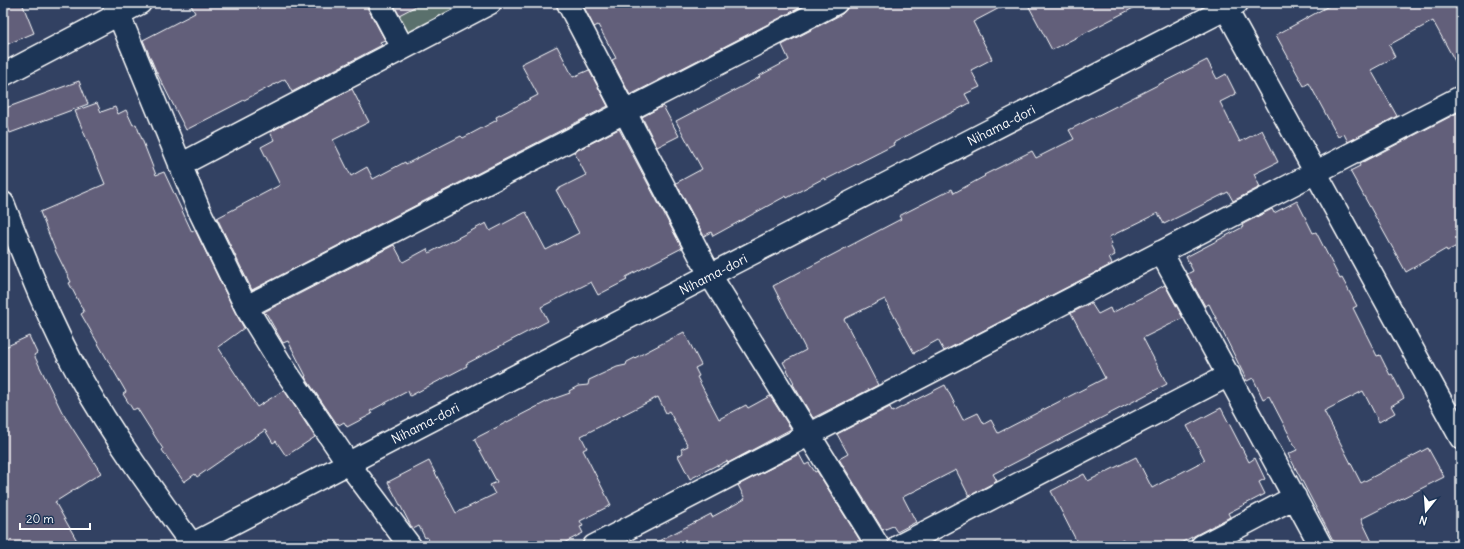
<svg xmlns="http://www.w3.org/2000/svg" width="1464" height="549" viewBox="0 0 1464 549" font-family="Delius,sans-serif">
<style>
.green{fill:#5a706c;stroke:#acb8b6}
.building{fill:#625e7a;stroke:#fff}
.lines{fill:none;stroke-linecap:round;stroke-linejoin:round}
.minor-casing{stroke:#fff;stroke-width:25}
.tertiary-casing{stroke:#fff;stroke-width:25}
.minor{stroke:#1d3557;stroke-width:22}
.tertiary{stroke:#1d3557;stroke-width:22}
.labels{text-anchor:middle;stroke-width:4;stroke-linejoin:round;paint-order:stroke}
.street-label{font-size:13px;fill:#fff;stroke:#1d3557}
</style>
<rect width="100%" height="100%" fill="#324162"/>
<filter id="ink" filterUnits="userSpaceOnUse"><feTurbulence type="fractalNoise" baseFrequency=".025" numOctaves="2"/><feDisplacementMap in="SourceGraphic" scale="8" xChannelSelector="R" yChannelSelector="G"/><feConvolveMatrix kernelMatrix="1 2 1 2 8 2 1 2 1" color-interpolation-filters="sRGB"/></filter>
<g filter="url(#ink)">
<path class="green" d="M 386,3 L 474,3 L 413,34 L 401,31 Z"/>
<path class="building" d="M 3,3 L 22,3 L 34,33 L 3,46 Z
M 190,3 L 367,3 L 368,9 L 385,40 L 380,42 L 382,45 L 292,92 L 285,79 L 186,130 L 156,71 L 143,40 L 195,13 Z
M 393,3 L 422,3 L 399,15 Z
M 582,3 L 809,3 L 630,95 L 612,60 L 616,58 L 598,25 L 594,27 Z
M 848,3 L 1009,3 L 973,22 L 992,59 L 971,70 L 980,87 L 965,94 L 970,103 L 893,143 L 894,145 L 825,180 L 824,178 L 787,198 L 786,196 L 713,236 L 711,232 L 704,236 L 676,183 L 702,169 L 676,121 L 760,77 L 759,76 L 789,60 L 782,45 L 842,14 L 847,9 Z
M 1027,3 L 1143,3 L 1052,50 Z
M 1334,3 L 1461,3 L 1461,72 L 1433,21 L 1389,45 L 1395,57 L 1371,70 L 1397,116 L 1348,142 L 1344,134 L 1338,137 L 1309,83 L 1304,86 L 1276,35 Z
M 557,46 L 573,77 L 589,70 L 608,106 L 252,290 L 217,218 L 280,185 L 261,147 L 274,140 L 270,132 L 352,89 L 369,122 L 333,140 L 351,176 L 367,167 L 373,179 L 405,162 L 406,164 L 461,136 L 463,138 L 497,120 L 496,117 L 538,95 L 521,64 Z
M 1207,60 L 1217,79 L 1226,74 L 1236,94 L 1220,102 L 1240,142 L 1262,130 L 1278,162 L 1254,174 L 1260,187 L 1233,201 L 1228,192 L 1164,224 L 1158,213 L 1109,237 L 1112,244 L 1110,245 L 1115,255 L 1109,258 L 1112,264 L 944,351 L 938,340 L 914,353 L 885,299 L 844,319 L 878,385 L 813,418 L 793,384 L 794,383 L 783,362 L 806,350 L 773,286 L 901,219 L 899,216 L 952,189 L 954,193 L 985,176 L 984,175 L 1032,151 L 1036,158 L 1074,139 L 1069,130 Z
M 79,81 L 88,104 L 10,133 L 3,115 L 3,109 Z
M 97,103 L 101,112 L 115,107 L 118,114 L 126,110 L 133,125 L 136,124 L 156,175 L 164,172 L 192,232 L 195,230 L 235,312 L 244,328 L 218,347 L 257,407 L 284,390 L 315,437 L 286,456 L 276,441 L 273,443 L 265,430 L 197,477 L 195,474 L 184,482 L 162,450 L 163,449 L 137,408 L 133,410 L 123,394 L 126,392 L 81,314 L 84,312 L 69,283 L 71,282 L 56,252 L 40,212 L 105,184 L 75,111 Z
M 663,106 L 679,136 L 657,147 L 642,117 Z
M 1461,111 L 1461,244 L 1447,251 L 1446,249 L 1406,272 L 1350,171 L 1360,166 L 1359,164 Z
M 619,129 L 682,248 L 626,277 L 627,280 L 598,295 L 591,282 L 541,307 L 548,321 L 466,364 L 467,366 L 410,396 L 408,391 L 370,411 L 372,414 L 347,427 L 344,422 L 339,425 L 338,423 L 337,424 L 305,377 L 306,376 L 288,341 L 283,343 L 266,313 L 265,314 L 264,312 L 394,245 L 403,262 L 427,249 L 429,253 L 486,223 L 490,231 L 526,212 L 546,250 L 579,233 L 556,190 L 586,175 L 574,152 Z
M 1297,201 L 1313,233 L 1316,232 L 1340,279 L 1342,278 L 1357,306 L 1353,308 L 1377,356 L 1380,355 L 1390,375 L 1392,374 L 1404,398 L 1391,406 L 1395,413 L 1379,422 L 1363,391 L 1324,411 L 1361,483 L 1428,448 L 1444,477 L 1361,519 L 1374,546 L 1336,546 L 1288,454 L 1297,450 L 1269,396 L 1263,399 L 1253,378 L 1247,381 L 1209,304 L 1205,306 L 1187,274 L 1193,271 L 1186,257 L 1243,227 L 1242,225 L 1245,223 L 1272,209 L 1274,213 Z
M 1165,285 L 1183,318 L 1143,338 L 1167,384 L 993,474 L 997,481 L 969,496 L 956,470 L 903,497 L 916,522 L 897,532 L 893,526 L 883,530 L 839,459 L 848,454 L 837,434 L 890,407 L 892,412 L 945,385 L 963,420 L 978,413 L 984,424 L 991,420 L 998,433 L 1105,378 L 1071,313 L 1091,303 L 1098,314 L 1110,308 L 1112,313 Z
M 684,332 L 701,365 L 695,368 L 699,376 L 697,377 L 719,419 L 746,405 L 748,408 L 770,396 L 791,429 L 728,463 L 727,461 L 717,466 L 717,465 L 690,479 L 678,456 L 683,453 L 681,449 L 688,446 L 669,411 L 666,413 L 658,397 L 581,436 L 587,448 L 583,450 L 611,505 L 580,521 L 583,526 L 580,527 L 583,533 L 558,546 L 432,546 L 427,537 L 425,538 L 419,526 L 413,529 L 411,526 L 388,482 L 429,461 L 456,513 L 495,494 L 490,485 L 497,482 L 474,439 L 550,400 L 570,393 L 569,391 L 578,386 L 588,385 L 589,380 L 617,367 L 626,365 L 627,362 Z
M 29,336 L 37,353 L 34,355 L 62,412 L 101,473 L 55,502 L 80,546 L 3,546 L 3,348 Z
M 1221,408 L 1249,462 L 1255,458 L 1265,479 L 1259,482 L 1265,494 L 1228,513 L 1230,517 L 1175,546 L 1126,546 L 1123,539 L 1109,546 L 1079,546 L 1051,491 L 1084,474 L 1088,481 L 1136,457 L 1152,488 L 1205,460 L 1187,426 Z
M 799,454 L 805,465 L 809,463 L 815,472 L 817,471 L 861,542 L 852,546 L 649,546 L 711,514 L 712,517 L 745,499 L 738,485 Z"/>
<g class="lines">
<defs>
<path id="minor" d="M 114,3 L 199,210 L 246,307 L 281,364 L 348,463 L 410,546
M 379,3 L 403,48
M 568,3 L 710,275 L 878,546
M 3,75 L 140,3
M 180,165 L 490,3
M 1161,252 L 1321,546
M 246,307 L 836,3
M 594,546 L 1461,97
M 899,546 L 1229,375
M 1202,546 L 1295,497"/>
<path id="tertiary" d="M 1226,9 L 1461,438
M 3,203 C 26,262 49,322 80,377 C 113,436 153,491 193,546
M 189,546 L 710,275 L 1237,3"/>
</defs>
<use href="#minor" class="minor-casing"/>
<use href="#tertiary" class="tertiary-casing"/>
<use href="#minor" class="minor"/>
<use href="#tertiary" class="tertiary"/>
</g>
</g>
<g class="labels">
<g class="street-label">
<text transform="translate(1001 125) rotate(-27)" y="5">Nihama-dori</text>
<text transform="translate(713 274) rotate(-27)" y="5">Nihama-dori</text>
<text transform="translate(425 423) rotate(-27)" y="5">Nihama-dori</text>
</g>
</g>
<rect width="1464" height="549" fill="none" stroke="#1d3557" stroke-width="16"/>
<rect x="8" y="8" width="1448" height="533" fill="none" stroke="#fff" stroke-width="1.5" filter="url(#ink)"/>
<g transform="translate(1426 511) rotate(197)" stroke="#1d3557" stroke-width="3" paint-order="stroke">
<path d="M0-3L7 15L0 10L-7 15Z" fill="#ffffff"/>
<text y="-6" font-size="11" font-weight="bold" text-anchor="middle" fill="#ffffff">N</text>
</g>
<path d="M20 523v6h70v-6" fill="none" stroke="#ffffff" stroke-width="2"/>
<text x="26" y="523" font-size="12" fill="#ffffff" stroke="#1d3557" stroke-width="3" paint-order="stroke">20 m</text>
</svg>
